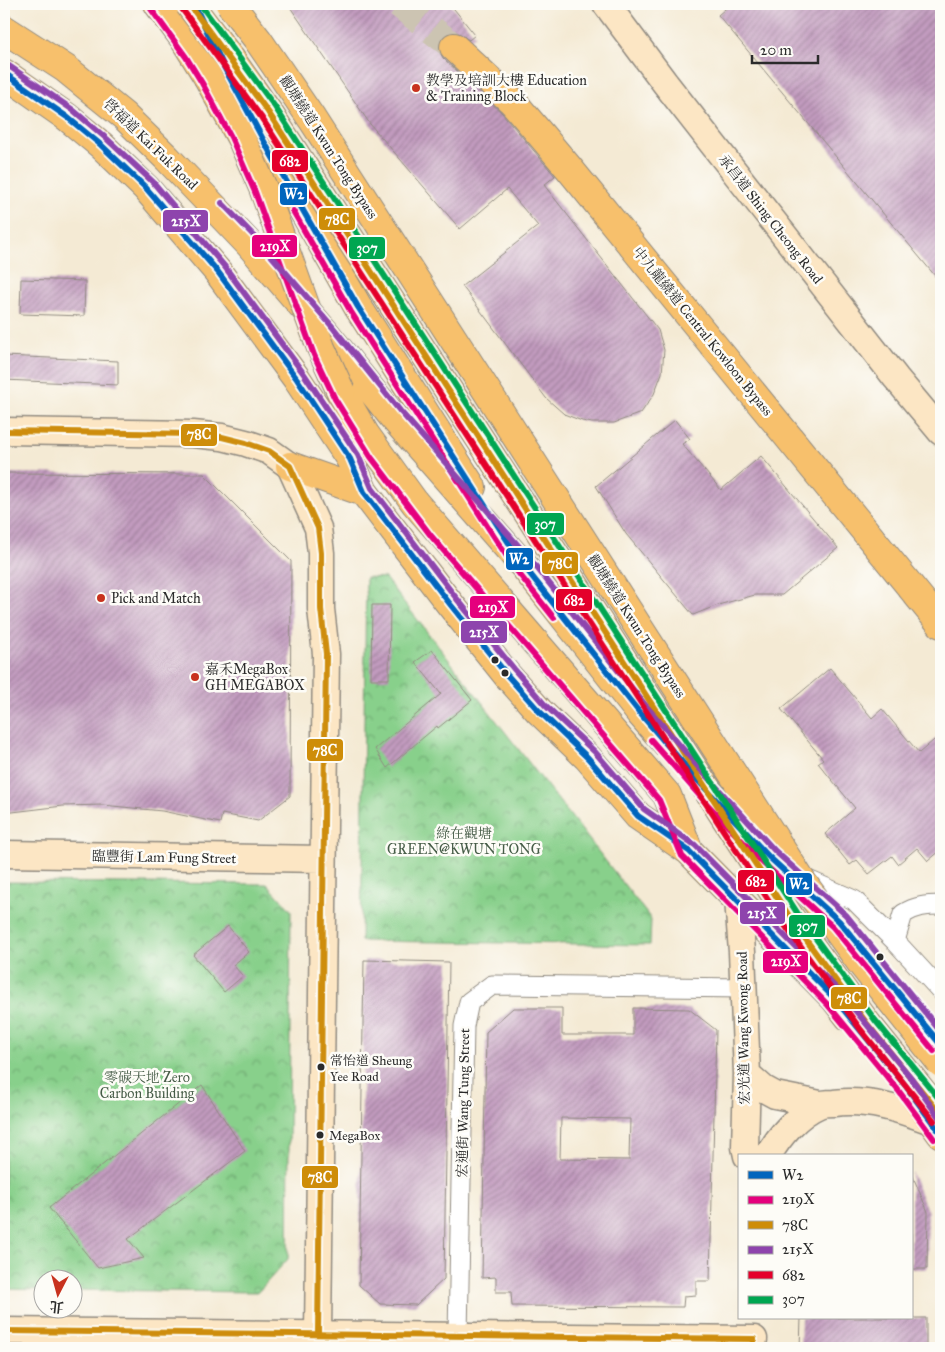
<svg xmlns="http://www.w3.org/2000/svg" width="945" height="1352" viewBox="0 0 945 1352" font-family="'IM FELL Great Primer','Noto Serif TC',serif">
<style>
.park{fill:url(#park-crowns);stroke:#5a7e5b}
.building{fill:url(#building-hatch);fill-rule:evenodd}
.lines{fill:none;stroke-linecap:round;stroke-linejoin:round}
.highway-tunnel{stroke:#ccc4b2;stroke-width:28;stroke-dasharray:28 14;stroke-linecap:butt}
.street-casing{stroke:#908a80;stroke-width:21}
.secondary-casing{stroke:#908a80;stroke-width:29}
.highway-casing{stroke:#908a80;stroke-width:30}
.street{stroke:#fff;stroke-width:19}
.secondary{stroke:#fce6c4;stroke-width:26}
.highway{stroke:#f7c06c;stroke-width:28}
.highway-bridge-casing{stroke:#908a80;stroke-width:30;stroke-linecap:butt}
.highway-bridge{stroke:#f7c06c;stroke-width:28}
.bus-1-casing{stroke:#fdfcf7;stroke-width:10}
.bus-2-casing{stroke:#fdfcf7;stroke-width:10}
.bus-3-casing{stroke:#fdfcf7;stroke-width:10}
.bus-4-casing{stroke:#fdfcf7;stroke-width:10}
.bus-5-casing{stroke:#fdfcf7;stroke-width:10}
.bus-6-casing{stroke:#fdfcf7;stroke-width:10}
.bus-1{stroke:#0065bd;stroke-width:6}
.bus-2{stroke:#e5007d;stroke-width:6}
.bus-3{stroke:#ce8d09;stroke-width:6}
.bus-4{stroke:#8e44ad;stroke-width:6}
.bus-5{stroke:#e4002b;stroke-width:6}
.bus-6{stroke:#00a651;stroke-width:6}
.poi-dot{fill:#c8321e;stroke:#fdfcf7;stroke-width:2}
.bus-dot{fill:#2b2b2b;stroke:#fdfcf7;stroke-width:2}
.labels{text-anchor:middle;stroke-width:5;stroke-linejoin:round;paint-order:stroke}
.bus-label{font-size:13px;fill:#2b2b2b;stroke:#fdfcf7;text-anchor:start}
.poi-label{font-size:14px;fill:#2b2b2b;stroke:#fdfcf7;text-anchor:start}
.street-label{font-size:14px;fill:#2b2b2b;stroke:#fdfcf7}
.park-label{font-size:14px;fill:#475d48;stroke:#fdfcf7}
.line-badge{stroke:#fdfcf7;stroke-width:2}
.badge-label{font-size:14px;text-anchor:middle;font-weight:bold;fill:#fff}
</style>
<defs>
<pattern id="park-crowns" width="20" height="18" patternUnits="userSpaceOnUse" patternTransform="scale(1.25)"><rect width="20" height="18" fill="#88d08b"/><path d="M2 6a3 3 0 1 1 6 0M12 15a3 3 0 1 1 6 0" fill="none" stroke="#6fa972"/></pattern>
<pattern id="building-hatch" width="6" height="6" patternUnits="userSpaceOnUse" patternTransform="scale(1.25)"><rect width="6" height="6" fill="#c29bbf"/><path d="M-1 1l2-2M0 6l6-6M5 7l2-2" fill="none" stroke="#9e7f9b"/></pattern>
</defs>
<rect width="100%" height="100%" fill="#fdfcf7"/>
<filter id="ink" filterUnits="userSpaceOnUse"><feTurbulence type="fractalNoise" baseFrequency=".02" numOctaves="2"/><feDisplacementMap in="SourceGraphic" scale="10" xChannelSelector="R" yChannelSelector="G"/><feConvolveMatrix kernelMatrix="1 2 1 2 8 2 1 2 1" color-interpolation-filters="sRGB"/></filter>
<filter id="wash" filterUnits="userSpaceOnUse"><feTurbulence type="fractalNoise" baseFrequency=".0096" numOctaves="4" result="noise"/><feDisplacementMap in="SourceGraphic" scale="20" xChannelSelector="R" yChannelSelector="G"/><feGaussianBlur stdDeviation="1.12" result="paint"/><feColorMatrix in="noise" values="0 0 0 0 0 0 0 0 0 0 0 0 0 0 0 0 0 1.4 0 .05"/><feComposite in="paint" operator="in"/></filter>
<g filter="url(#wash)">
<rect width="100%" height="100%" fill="#f4ead4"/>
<path class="park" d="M 366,577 L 385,578 L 651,919 L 650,945 L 361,941 Z
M 4,882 L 267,884 L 291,910 L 288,1259 L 258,1292 L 73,1290 L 72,1280 L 42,1280 L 42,1290 L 4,1289 Z"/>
<g id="blocks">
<path class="building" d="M 288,4 L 450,4 L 475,35 L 469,40 L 457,32 L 450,32 L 443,36 L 439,44 L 439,51 L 443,58 L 502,113 L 555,176 L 544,185 L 658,330 L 664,350 L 662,373 L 654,394 L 641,413 L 614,423 L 592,423 L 582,421 L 564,414 L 546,398 L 462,286 L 538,226 L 507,189 L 460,229 L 370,124 Z
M 731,4 L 941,4 L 941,283 L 718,15 Z
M 21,279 L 85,281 L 84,316 L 20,314 Z
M 4,356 L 118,361 L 118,385 L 4,380 Z
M 675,420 L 690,439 L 682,444 L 721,490 L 761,456 L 838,548 L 782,595 L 755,595 L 718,605 L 693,615 L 626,534 L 596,486 Z
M 4,473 L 204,474 L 291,561 L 290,796 L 258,821 L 222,814 L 220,823 L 162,811 L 103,805 L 63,806 L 4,813 Z
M 372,605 L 390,605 L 389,679 L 371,679 Z
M 432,650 L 472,700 L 438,728 L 437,726 L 387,768 L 375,749 L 441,694 L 415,662 Z
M 830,668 L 872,718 L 882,709 L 919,753 L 941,734 L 941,850 L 928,861 L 917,848 L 898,864 L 892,856 L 869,874 L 857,860 L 850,865 L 825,834 L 855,808 L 818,763 L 823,759 L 781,709 Z
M 228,926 L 249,952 L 233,965 L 243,976 L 224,992 L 193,955 Z
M 364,960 L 449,962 L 444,1279 L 416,1305 L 380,1304 L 359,1285 Z
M 513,1008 L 562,1008 L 562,1035 L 633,1035 L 633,1008 L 689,1009 L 716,1030 L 710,1281 L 696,1281 L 696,1295 L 684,1296 L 683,1307 L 512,1306 L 511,1292 L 496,1292 L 496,1277 L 482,1278 L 486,1032 ZM 561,1118 L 630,1119 L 629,1160 L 560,1159 Z
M 202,1085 L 245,1151 L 128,1239 L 144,1258 L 98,1268 L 49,1208 Z
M 911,1172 L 928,1212 L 927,1269 L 911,1269 Z
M 801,1318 L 926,1318 L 926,1348 L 800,1348 Z"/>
</g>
</g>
<g filter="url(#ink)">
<use href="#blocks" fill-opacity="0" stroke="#908a80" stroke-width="1"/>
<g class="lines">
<path class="highway-tunnel" d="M 399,4 L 454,47"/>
<defs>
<path id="street" d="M 799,876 L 854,900 L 895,941 L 941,991
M 895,941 L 903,914 C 916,906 926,905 941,905
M 458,1335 L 464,1026 L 469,1002 L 492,985 L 744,988"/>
<path id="secondary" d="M 606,4 L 665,83 L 896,378 L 941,432
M 4,431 L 193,434 L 222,437 L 246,443 L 269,451 L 290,466 L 318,528 L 321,553 L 321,609 L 326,654 L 318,1334
M 4,854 L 323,859
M 738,899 L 742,952 L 747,1074 L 745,1147 L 747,1156
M 747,1074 L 764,1089 L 775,1095 L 820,1104
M 768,1156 C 779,1136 798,1114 819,1105 C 823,1103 829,1103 834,1103 C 868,1099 900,1109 931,1121
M 4,1331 L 754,1339"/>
<path id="highway" d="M 158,4 L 184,39 L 207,76
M 4,29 L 66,69 L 124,116 L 167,158 L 250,245 L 324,331 L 393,417 L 523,565 L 639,712 L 668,745
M 454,47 L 513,102 L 568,167 L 941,624
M 223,63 L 272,156 L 358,307 L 472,487
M 4,73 L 67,117 L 101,145 L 146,188 L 218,272 L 297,379 L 350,459 L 364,492 L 450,604 L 507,675 L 539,711 L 588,758 L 638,816 L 689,851 L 835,999 L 849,1017
M 341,392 L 365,434 L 415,503 L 667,795 L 689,851
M 290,466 L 364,492
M 737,821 L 769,857 L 799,882
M 914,1097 L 941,1134"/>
</defs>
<use href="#street" class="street-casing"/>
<use href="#secondary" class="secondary-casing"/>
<use href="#highway" class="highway-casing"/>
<use href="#street" class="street"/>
<use href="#secondary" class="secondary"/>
<use href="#highway" class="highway"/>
<defs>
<path id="highway-bridge" d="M 189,4 L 230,58 L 268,112 L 791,919 L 868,1025 L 941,1115
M 230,4 L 258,40 L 312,119 L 801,880 L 861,963 L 941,1063
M 207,76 L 242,140 L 263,188 L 305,305 L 321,348 L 341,392"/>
</defs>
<use href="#highway-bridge" class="highway-bridge-casing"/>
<use href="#highway-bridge" class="highway-bridge"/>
<defs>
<path id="bus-1" d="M 194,4 L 224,67 L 272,156 L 358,307 L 523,565 L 639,712 L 693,775 L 769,857 L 839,921 L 941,1045
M 4,73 L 67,117 L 101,145 L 146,188 L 218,272 L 297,379 L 350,459 L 364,492 L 450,604 L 507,675 L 539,711 L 588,758 L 638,816 L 689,851 L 835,999 L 905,1085 L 941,1134"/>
<path id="bus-2" d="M 151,9 L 186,57 L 202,83 L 231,137 L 255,192 L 314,355 L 335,399 L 371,457 L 432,537 L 659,800 L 682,856 L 828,1005 L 898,1090 L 934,1139
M 293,211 L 351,312 L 489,529 L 516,570 L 554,618
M 651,740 L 707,804 L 763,863 L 833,927 L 934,1051"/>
<path id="bus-3" d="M 189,4 L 268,112 L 791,919 L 868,1025 L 941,1115
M 4,431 L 193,434 L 222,437 L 246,443 L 269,451 L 290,466 L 318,528 L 321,553 L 321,609 L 326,654 L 318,1334
M 4,1331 L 754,1339 L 754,1348"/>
<path id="bus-4" d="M 9,66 L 73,110 L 107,139 L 153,182 L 225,267 L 304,374 L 358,455 L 372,488 L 457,599 L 514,669 L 545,705 L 595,752 L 644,809 L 695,845 L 841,993 L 912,1079 L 941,1120
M 222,203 L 257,239 L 331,325 L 400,411 L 530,559 L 646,706 L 700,769 L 775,851 L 846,915 L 941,1032"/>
<path id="bus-5" d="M 182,9 L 261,117 L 784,924 L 861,1030 L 934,1121"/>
<path id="bus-6" d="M 200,4 L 275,107 L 798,914 L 875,1020 L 941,1101"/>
</defs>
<use href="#bus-1" class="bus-1-casing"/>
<use href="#bus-2" class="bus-2-casing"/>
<use href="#bus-3" class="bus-3-casing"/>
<use href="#bus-4" class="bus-4-casing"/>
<use href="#bus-5" class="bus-5-casing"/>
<use href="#bus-6" class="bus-6-casing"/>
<use href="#bus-1" class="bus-1"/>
<use href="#bus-2" class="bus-2"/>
<use href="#bus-3" class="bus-3"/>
<use href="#bus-4" class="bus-4"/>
<use href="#bus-5" class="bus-5"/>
<use href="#bus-6" class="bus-6"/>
</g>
</g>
<g class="poi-dot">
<circle cx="416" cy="88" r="5"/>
<circle cx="101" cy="598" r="5"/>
<circle cx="195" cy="677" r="5"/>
</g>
<g class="bus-dot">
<circle cx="495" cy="660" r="4.5"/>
<circle cx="505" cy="673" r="4.5"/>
<circle cx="880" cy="957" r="4.5"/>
<circle cx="321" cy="1067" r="4.5"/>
<circle cx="320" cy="1135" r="4.5"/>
</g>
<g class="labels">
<g class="bus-label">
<text x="330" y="1065">常怡道 Sheung<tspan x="330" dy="16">Yee Road</tspan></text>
<text x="329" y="1140">MegaBox</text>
</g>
<g class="poi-label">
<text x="426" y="85">教學及培訓大樓 Education<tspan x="426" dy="16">&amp; Training Block</tspan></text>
<text x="111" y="603">Pick and Match</text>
<text x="205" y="674">嘉禾MegaBox<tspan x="205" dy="16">GH MEGABOX</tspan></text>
</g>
<g class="street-label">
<text transform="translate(151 144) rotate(44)" y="5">啓福道 Kai Fuk Road</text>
<text transform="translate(329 147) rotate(57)" y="5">觀塘繞道 Kwun Tong Bypass</text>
<text transform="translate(771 219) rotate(52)" y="5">承昌道 Shing Cheong Road</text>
<text transform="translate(703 331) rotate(51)" y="5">中九龍繞道 Central Kowloon Bypass</text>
<text transform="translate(637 626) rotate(57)" y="5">觀塘繞道 Kwun Tong Bypass</text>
<text transform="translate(164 857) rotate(1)" y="5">臨豐街 Lam Fung Street</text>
<text transform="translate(743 1028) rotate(-91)" y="5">宏光道 Wang Kwong Road</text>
<text transform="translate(463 1103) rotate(-89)" y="5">宏通街 Wang Tung Street</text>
</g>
<g class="park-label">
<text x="464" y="838">綠在觀塘<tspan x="464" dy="16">GREEN@KWUN TONG</tspan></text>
<text x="147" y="1082">零碳天地 Zero<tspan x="147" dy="16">Carbon Building</tspan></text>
</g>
</g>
<g class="line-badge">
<rect x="271" y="149" width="38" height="24" rx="5" fill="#e4002b"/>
<rect x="279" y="182" width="29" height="24" rx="5" fill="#0065bd"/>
<rect x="318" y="207" width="38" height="24" rx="5" fill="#ce8d09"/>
<rect x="162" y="209" width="47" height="24" rx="5" fill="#8e44ad"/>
<rect x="251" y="234" width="47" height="24" rx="5" fill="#e5007d"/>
<rect x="348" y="236" width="38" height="24" rx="5" fill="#00a651"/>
<rect x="180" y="423" width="38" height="24" rx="5" fill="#ce8d09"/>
<rect x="526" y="512" width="39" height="24" rx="5" fill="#00a651"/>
<rect x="505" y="547" width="29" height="24" rx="5" fill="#0065bd"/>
<rect x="541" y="551" width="38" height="24" rx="5" fill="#ce8d09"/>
<rect x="555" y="588" width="38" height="24" rx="5" fill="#e4002b"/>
<rect x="469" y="595" width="47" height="24" rx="5" fill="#e5007d"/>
<rect x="460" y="620" width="48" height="24" rx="5" fill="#8e44ad"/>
<rect x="306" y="738" width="38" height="24" rx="5" fill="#ce8d09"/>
<rect x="737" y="869" width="38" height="24" rx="5" fill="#e4002b"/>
<rect x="785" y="872" width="28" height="24" rx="5" fill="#0065bd"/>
<rect x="739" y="901" width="47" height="24" rx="5" fill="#8e44ad"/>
<rect x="788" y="914" width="38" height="24" rx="5" fill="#00a651"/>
<rect x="762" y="950" width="47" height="24" rx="5" fill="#e5007d"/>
<rect x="830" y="986" width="38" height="24" rx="5" fill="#ce8d09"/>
<rect x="301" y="1165" width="38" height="24" rx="5" fill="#ce8d09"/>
</g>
<g class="badge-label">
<text x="290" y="166">682</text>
<text x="294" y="199">W2</text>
<text x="337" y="224">78C</text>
<text x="186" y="226">215X</text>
<text x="275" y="251">219X</text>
<text x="367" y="253">307</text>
<text x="199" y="439">78C</text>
<text x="545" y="529">307</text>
<text x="519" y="564">W2</text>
<text x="560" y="568">78C</text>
<text x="574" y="605">682</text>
<text x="493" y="612">219X</text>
<text x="484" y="637">215X</text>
<text x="325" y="755">78C</text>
<text x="756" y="886">682</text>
<text x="799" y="889">W2</text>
<text x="762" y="918">215X</text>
<text x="807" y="931">307</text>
<text x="786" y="966">219X</text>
<text x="849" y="1003">78C</text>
<text x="320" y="1182">78C</text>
</g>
<rect width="945" height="1352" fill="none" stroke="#fdfcf7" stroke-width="20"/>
<rect x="738" y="1154" width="175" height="165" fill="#fdfcf7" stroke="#a9a8a5"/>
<rect x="748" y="1171" width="25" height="8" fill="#0065bd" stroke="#a9a8a5"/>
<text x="782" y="1180" font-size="15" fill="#2b2b2b">W2</text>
<rect x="748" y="1196" width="25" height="8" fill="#e5007d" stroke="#a9a8a5"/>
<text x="782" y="1204" font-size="15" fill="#2b2b2b">219X</text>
<rect x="748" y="1221" width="25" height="8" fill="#ce8d09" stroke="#a9a8a5"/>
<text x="782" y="1230" font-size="15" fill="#2b2b2b">78C</text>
<rect x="748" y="1246" width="25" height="8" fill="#8e44ad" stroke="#a9a8a5"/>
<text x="782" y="1254" font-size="15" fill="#2b2b2b">215X</text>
<rect x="748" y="1271" width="25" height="8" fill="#e4002b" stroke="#a9a8a5"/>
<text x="782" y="1280" font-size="15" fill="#2b2b2b">682</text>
<rect x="748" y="1296" width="25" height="8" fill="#00a651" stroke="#a9a8a5"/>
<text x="782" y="1304" font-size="15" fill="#2b2b2b">307</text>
<g transform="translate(58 1294) rotate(186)"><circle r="24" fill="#fdfcf7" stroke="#a9a8a5"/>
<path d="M0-4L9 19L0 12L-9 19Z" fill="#c8321e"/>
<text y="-8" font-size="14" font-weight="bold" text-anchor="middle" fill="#2b2b2b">北</text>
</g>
<path d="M752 55v8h66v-8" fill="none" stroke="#2b2b2b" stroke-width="2.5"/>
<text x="760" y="55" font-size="15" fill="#2b2b2b" stroke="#fdfcf7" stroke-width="4" paint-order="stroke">20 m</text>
</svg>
